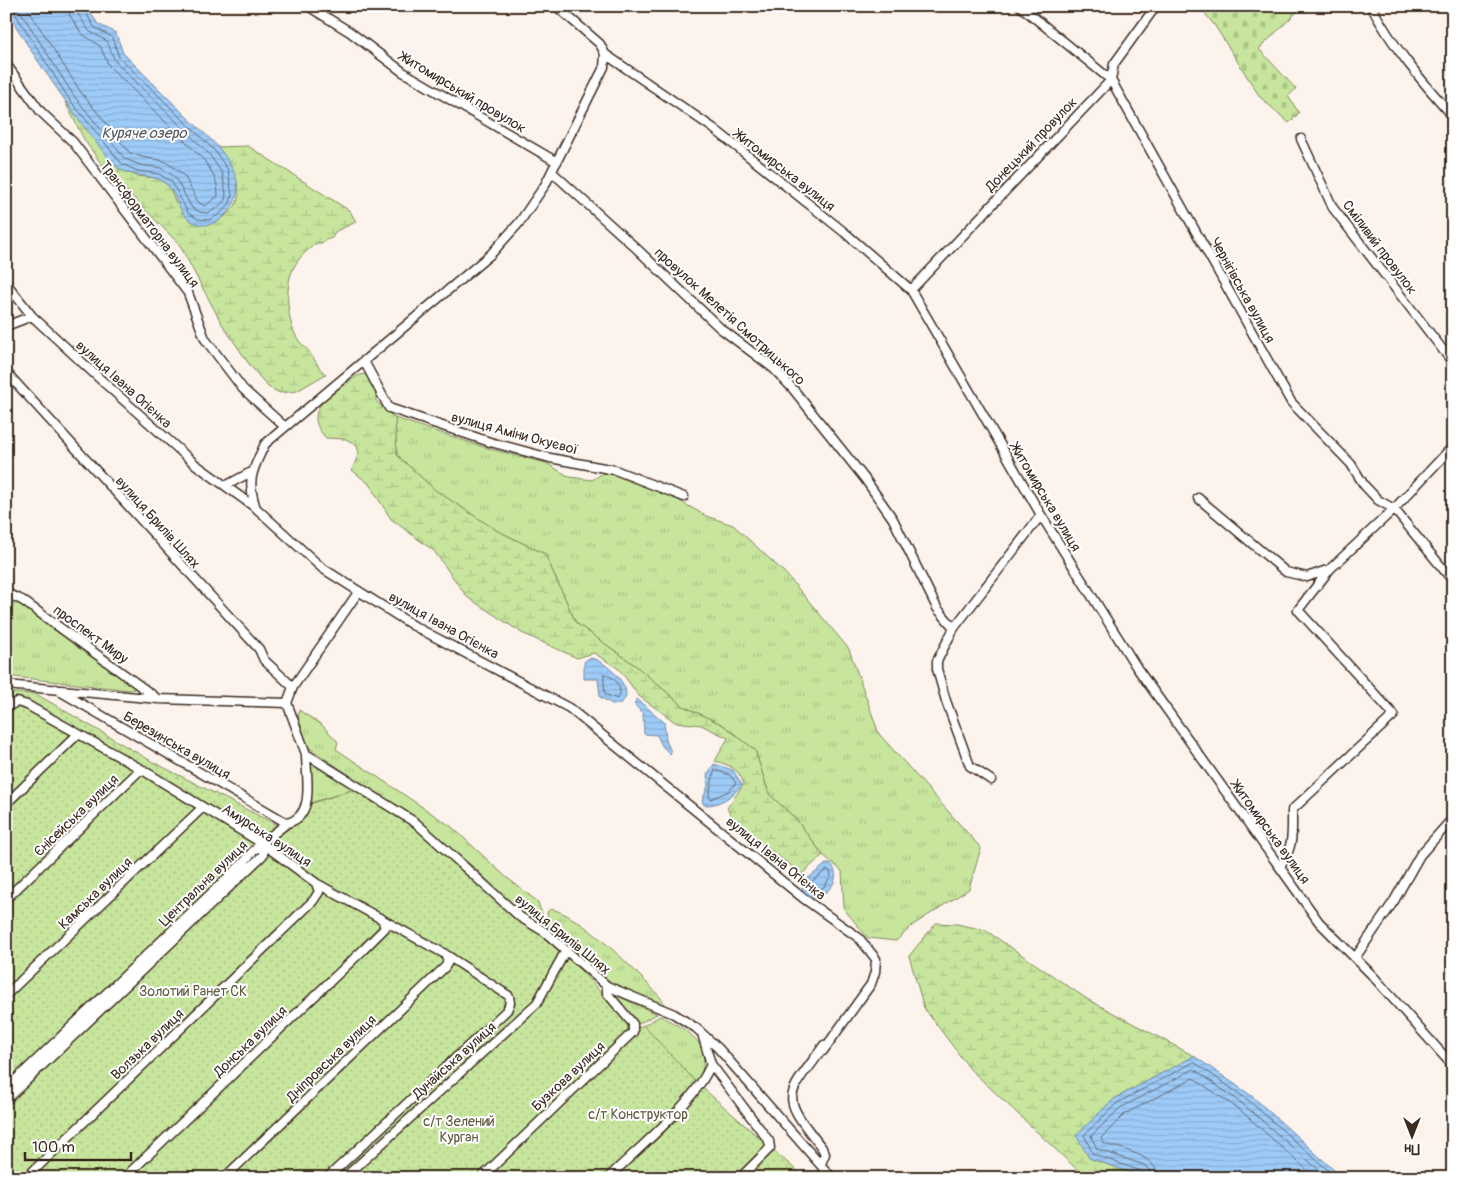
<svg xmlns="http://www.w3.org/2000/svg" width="1459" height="1184" viewBox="0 0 1459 1184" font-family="Pangolin,sans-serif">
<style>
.grass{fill:url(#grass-tufts);stroke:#81885e}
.wetland{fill:url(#wetland-marsh);stroke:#81885e}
.cemetery{fill:url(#cemetery-stones);stroke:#81885e}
.garden{fill:url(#garden-dots);stroke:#81885e}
.water{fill:url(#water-rules);stroke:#768ba1}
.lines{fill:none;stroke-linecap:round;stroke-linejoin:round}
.shore{stroke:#626a75;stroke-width:1}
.minor-casing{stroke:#3b2a1e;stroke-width:11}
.minor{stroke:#fff;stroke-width:8}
.labels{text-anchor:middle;stroke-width:4;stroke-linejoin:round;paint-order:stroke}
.street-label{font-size:14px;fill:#3b2a1e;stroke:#fff}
.park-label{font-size:14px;fill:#5e593e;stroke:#fff}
.water-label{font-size:15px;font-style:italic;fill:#585a5f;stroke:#fff}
</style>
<defs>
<pattern id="grass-tufts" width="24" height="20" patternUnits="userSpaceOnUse" patternTransform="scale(1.25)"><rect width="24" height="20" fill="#c7e59d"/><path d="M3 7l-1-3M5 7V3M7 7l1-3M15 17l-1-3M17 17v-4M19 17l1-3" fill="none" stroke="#acc587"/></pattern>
<pattern id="wetland-marsh" width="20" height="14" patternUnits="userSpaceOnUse" patternTransform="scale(1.25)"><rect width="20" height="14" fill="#c7e59d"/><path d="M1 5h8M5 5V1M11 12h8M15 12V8" fill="none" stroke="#acc587"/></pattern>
<pattern id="cemetery-stones" width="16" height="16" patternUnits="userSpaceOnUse" patternTransform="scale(1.25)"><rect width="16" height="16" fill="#c7e59d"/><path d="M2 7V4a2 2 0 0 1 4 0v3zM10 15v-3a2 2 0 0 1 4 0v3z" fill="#acc587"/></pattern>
<pattern id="garden-dots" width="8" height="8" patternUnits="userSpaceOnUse" patternTransform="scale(1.25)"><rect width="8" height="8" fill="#c7e59d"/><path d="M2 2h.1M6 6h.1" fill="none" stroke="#acc587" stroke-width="1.8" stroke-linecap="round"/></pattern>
<pattern id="water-rules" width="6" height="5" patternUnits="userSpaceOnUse" patternTransform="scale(1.25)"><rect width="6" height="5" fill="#9dcbf8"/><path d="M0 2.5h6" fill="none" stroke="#88aed4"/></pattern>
</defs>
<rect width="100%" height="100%" fill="#fdf3ed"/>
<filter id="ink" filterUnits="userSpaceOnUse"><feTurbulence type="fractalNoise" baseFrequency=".02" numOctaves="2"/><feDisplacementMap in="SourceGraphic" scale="10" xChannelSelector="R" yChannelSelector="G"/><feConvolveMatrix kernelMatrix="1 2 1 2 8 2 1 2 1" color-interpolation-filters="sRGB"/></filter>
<g filter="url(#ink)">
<path class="grass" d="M 395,418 L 490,449 L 546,463 L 570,477 L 592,480 L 605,472 L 635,480 L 669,495 L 706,516 L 733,525 L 785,573 L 849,649 L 879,734 L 981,848 L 969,889 L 913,925 L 896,941 L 868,938 L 844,909 L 842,871 L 823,855 L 796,819 L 769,794 L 755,750 L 723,725 L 683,706 L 636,666 L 576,623 L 545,554 L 496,530 L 435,490 L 397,455 Z
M 9,604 L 22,604 L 134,684 L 134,689 L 130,690 L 6,676 L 6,609 Z
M 299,710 L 322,725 L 338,742 L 336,749 L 452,827 L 506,877 L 537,901 L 542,913 L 545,925 L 542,927 L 523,917 L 478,871 L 419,822 L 308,747 L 298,725 Z
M 312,763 L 319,765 L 355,789 L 307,804 L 309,765 Z
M 551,909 C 582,915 639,974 661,998 L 664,1003 L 662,1006 L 607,982 L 549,933 L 547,912 Z
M 609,992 L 657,1014 L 636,1025 Z
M 660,1016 C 691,1031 717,1047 696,1084 L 643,1026 Z"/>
<path class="wetland" d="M 65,102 L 119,169 L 137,176 L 157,178 L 169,186 L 176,203 L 223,218 C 227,214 232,210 235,206 C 246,188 228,162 218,147 L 248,146 L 350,211 L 356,222 L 336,231 L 332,238 L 325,240 L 323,243 L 317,243 C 307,250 298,258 293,269 C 284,288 287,324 299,341 C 303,346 309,350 312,356 C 317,362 319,370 326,374 L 297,391 L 280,393 L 268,387 L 249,364 L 222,324 L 179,244 L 105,169 L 85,141 Z
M 364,374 L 376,383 L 376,401 L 395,418 L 397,455 L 435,490 L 496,530 L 545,554 L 576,623 L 636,666 L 683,706 L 723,725 L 755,750 L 769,794 L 796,819 L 823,855 L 802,874 L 734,822 L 727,808 L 744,784 C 739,769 730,765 715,761 L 728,738 L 701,725 L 675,722 L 639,696 L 619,669 L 594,653 L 577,658 L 522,633 L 467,597 L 434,551 L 391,519 L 369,484 L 352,470 L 359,453 L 357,446 L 346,439 L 326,438 C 298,409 335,392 357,376 Z
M 936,923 L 957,924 L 985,930 L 1087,999 L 1194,1056 L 1114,1099 L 1089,1158 L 1146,1178 L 1086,1178 L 970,1069 L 924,1008 L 909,956 Z"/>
<path class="cemetery" d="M 1199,6 L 1303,6 L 1259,49 L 1296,89 L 1288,96 L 1299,113 L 1289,123 L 1260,97 L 1215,26 Z"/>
<path class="garden" d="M 15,693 L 36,694 L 153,762 L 287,830 L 306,817 L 310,804 L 355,789 L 416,826 L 528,925 L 564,952 L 635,1030 L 643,1025 L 697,1083 L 805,1178 L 333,1178 L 355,1157 L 330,1178 L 6,1178 L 6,696 Z"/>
<path class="water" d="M 6,6 L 86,6 L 98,24 L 116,33 L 123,53 C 144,74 166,96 187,117 C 203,132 222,147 232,168 C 241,185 239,202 225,215 C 218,223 208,227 198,224 C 178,218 180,200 169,187 C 158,173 135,178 120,169 C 105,161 8,22 6,6 Z
M 589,658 C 606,658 646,699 614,705 L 600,697 L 598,679 L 584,679 L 584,662 Z
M 637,699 L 664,722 L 666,740 L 671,752 L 670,754 L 662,746 L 657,735 L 644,734 L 643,714 L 634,704 Z
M 714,764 L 733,770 L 742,785 C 733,796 719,806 704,805 L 702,801 L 708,786 L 707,775 Z
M 826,864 L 831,864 C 843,878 829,894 814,898 L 802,891 L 802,883 Z
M 1194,1056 L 1252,1096 L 1343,1178 L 1146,1178 L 1089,1158 L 1076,1135 L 1114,1099 Z"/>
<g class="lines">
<path class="shore" d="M 17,6 L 74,96 L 125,159 L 140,165 L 161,168 L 175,177 L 192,208 L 200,212 L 207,213 L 216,209 L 225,200 L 226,194 L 222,173 L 209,154 L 115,61 L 107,41 L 89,31 L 78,14 L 76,6
M 26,6 L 80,91 L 130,153 L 142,157 L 164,161 L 179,171 L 185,177 L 198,202 L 205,206 L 218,196 C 218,181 212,171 203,159 L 109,66 L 100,46 L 82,34 L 70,16 L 68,6
M 6,8 L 13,10 L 69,99 L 122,164 L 138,171 L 159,174 L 172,182 L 188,213 L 198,219 L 209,220 L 220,214 L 230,203 L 232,195 L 228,170 L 214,150 L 119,57 L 112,37 L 94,27 L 82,6
M 604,674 C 614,677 621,684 620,695 L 617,699 L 605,694 Z
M 715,770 L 730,775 L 736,783 L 729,791 L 711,799 L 709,796 Z
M 827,870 L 830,871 L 831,876 L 824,887 L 815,892 L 808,888 L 808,885 Z
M 1145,1178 L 1141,1171 L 1093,1154 L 1084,1135 L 1117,1103 L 1194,1062 L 1248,1100 L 1337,1178
M 1151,1178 L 1149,1170 L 1144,1165 L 1097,1149 L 1091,1136 L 1120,1108 L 1194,1069 L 1244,1105 L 1328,1178
M 1158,1178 C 1157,1154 1122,1150 1103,1143 L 1101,1138 L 1125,1114 L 1193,1078 L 1240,1110 L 1316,1178"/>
<defs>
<path id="minor" d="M 308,6 L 350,32 L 403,72 L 557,162
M 556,6 L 600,44 L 605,54 L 713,128 L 844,232 L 911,290 L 1041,515 L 1137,668 L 1319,922 L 1371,974 L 1453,1066
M 1020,6 L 1111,80 L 1291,402 L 1351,464 L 1364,485 L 1378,500 L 1394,509 L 1453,581
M 1371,6 C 1393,47 1422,82 1453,116
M 6,64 L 41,112 L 73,142 L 188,293 L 205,339 L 243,389 L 284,426
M 1301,139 L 1333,208 L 1453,363
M 552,172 L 636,248 L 720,328 L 773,368 L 793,389 L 865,479 L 893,519 L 937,608 L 954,628
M 6,283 L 32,316 L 100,379 L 195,464 L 256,508 L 322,568 L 414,626 L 569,708 L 803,898 L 859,938 L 876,959 L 875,972 L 871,984 L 823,1051
M 911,290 L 1111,80 L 1114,64 L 1156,6
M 6,326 L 32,316
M 364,361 L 389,408 L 490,442 L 550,458 L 615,470 L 684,497
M 6,372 L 259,649 L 264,660 L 293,687
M 227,485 L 253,471
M 1198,498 L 1286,572 L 1307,577 L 1330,569
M 256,508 C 246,480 253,469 265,444 L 491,254 L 519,223 L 545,185 L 604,67 L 605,54
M 6,593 L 22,600 L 158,699
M 6,685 L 159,699 L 287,703
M 287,703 L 306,754 L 416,823 L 520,917 L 545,932 L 607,986 L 674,1014 L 696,1028 L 718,1048 L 832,1178
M 287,703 L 293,687 L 359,591
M 6,707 L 17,702 L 27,705 L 141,769 L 263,844 L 316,883 L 445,954 L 509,996 L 510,1003 L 507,1010 L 327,1178
M 991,780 L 970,766 L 946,701 L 937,669 L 937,661 L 954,628 L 1041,515
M 6,804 L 78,734
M 287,823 C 316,816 306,777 306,754
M 1280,867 C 1294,846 1292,834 1292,810 L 1394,715 L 1298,610 L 1330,569 L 1394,509 L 1453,446
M 6,899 L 141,769
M 1355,958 L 1394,901 L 1420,855 L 1453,818
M 6,995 L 202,808
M 703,1037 L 711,1064 L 769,1141 L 770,1148 L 740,1178
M 807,1070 L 824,1047
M 6,1089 L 245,861 C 256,845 273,835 287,823 L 56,689
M 6,1100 L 263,855 L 263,844
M 821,1164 L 825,1154 L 822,1148 C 779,1093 785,1100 824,1045
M 26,1178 L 313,901 L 319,892 L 316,883
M 124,1178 L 363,950 L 385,928 L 382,919
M 224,1178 L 445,967 L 448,962 L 445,954
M 344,1178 L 537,1003 L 566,950
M 481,1178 L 633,1032 L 633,1024 L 607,993 L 607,986
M 608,1178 C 638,1148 696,1102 711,1064"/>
</defs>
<use href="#minor" class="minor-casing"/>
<use href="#minor" class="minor"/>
</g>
</g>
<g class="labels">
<g class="street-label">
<text transform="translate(463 92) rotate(31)" y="5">Житомирський провулок</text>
<text transform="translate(1031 144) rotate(-46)" y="5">Донецький провулок</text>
<text transform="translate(785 170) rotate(38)" y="5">Житомирська вулиця</text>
<text transform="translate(150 224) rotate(53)" y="5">Трансформаторна вулиця</text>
<text transform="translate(1380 247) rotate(53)" y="5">Сміливий провулок</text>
<text transform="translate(1243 290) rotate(61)" y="5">Чернігівська вулиця</text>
<text transform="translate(730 316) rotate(42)" y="5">провулок Мелетія Смотрицького</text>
<text transform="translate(124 384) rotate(42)" y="5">вулиця Івана Огієнка</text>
<text transform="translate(515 433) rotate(15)" y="5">вулиця Аміни Окуєвої</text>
<text transform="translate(1046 497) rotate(59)" y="5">Житомирська вулиця</text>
<text transform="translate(158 522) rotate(48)" y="5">вулиця Брилів Шлях</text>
<text transform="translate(444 625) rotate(29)" y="5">вулиця Івана Огієнка</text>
<text transform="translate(91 634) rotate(36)" y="5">проспект Миру</text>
<text transform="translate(177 745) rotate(30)" y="5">Березинська вулиця</text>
<text transform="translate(76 815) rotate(-44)" y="5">Єнісейська вулиця</text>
<text transform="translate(1271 832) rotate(54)" y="5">Житомирська вулиця</text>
<text transform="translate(267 835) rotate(33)" y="5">Амурська вулиця</text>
<text transform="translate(776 858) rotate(39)" y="5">вулиця Івана Огієнка</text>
<text transform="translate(203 883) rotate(-44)" y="5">Центральна вулиця</text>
<text transform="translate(95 893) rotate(-44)" y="5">Камська вулиця</text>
<text transform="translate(563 934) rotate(39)" y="5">вулиця Брилів Шлях</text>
<text transform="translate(250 1041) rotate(-44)" y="5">Донська вулиця</text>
<text transform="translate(147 1044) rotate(-44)" y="5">Волзька вулиця</text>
<text transform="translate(331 1058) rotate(-44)" y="5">Дніпровська вулиця</text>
<text transform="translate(454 1060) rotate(-42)" y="5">Дунайська вулиця</text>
<text transform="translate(568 1076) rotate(-43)" y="5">Бузкова вулиця</text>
</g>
<g class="park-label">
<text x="193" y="996">Золотий Ранет СК</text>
<text x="638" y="1119">с/т Конструктор</text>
<text x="459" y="1126">с/т Зелений<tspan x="459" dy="16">Курган</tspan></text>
</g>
<g class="water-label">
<text x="144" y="138">Куряче озеро</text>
</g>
</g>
<rect width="1459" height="1184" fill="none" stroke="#fff" stroke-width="25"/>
<rect x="12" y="12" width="1434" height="1159" fill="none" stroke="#3b2a1e" stroke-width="2" filter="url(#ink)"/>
<g transform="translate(1412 1136) rotate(180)" stroke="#ffffff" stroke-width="4" paint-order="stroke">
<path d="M0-4L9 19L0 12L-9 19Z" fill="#3b2a1e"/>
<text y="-8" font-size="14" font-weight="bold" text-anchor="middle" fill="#3b2a1e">Пн</text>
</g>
<path d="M25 1152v8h106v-8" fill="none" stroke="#3b2a1e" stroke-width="2.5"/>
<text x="32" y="1152" font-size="15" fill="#3b2a1e" stroke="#ffffff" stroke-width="4" paint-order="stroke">100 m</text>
</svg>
